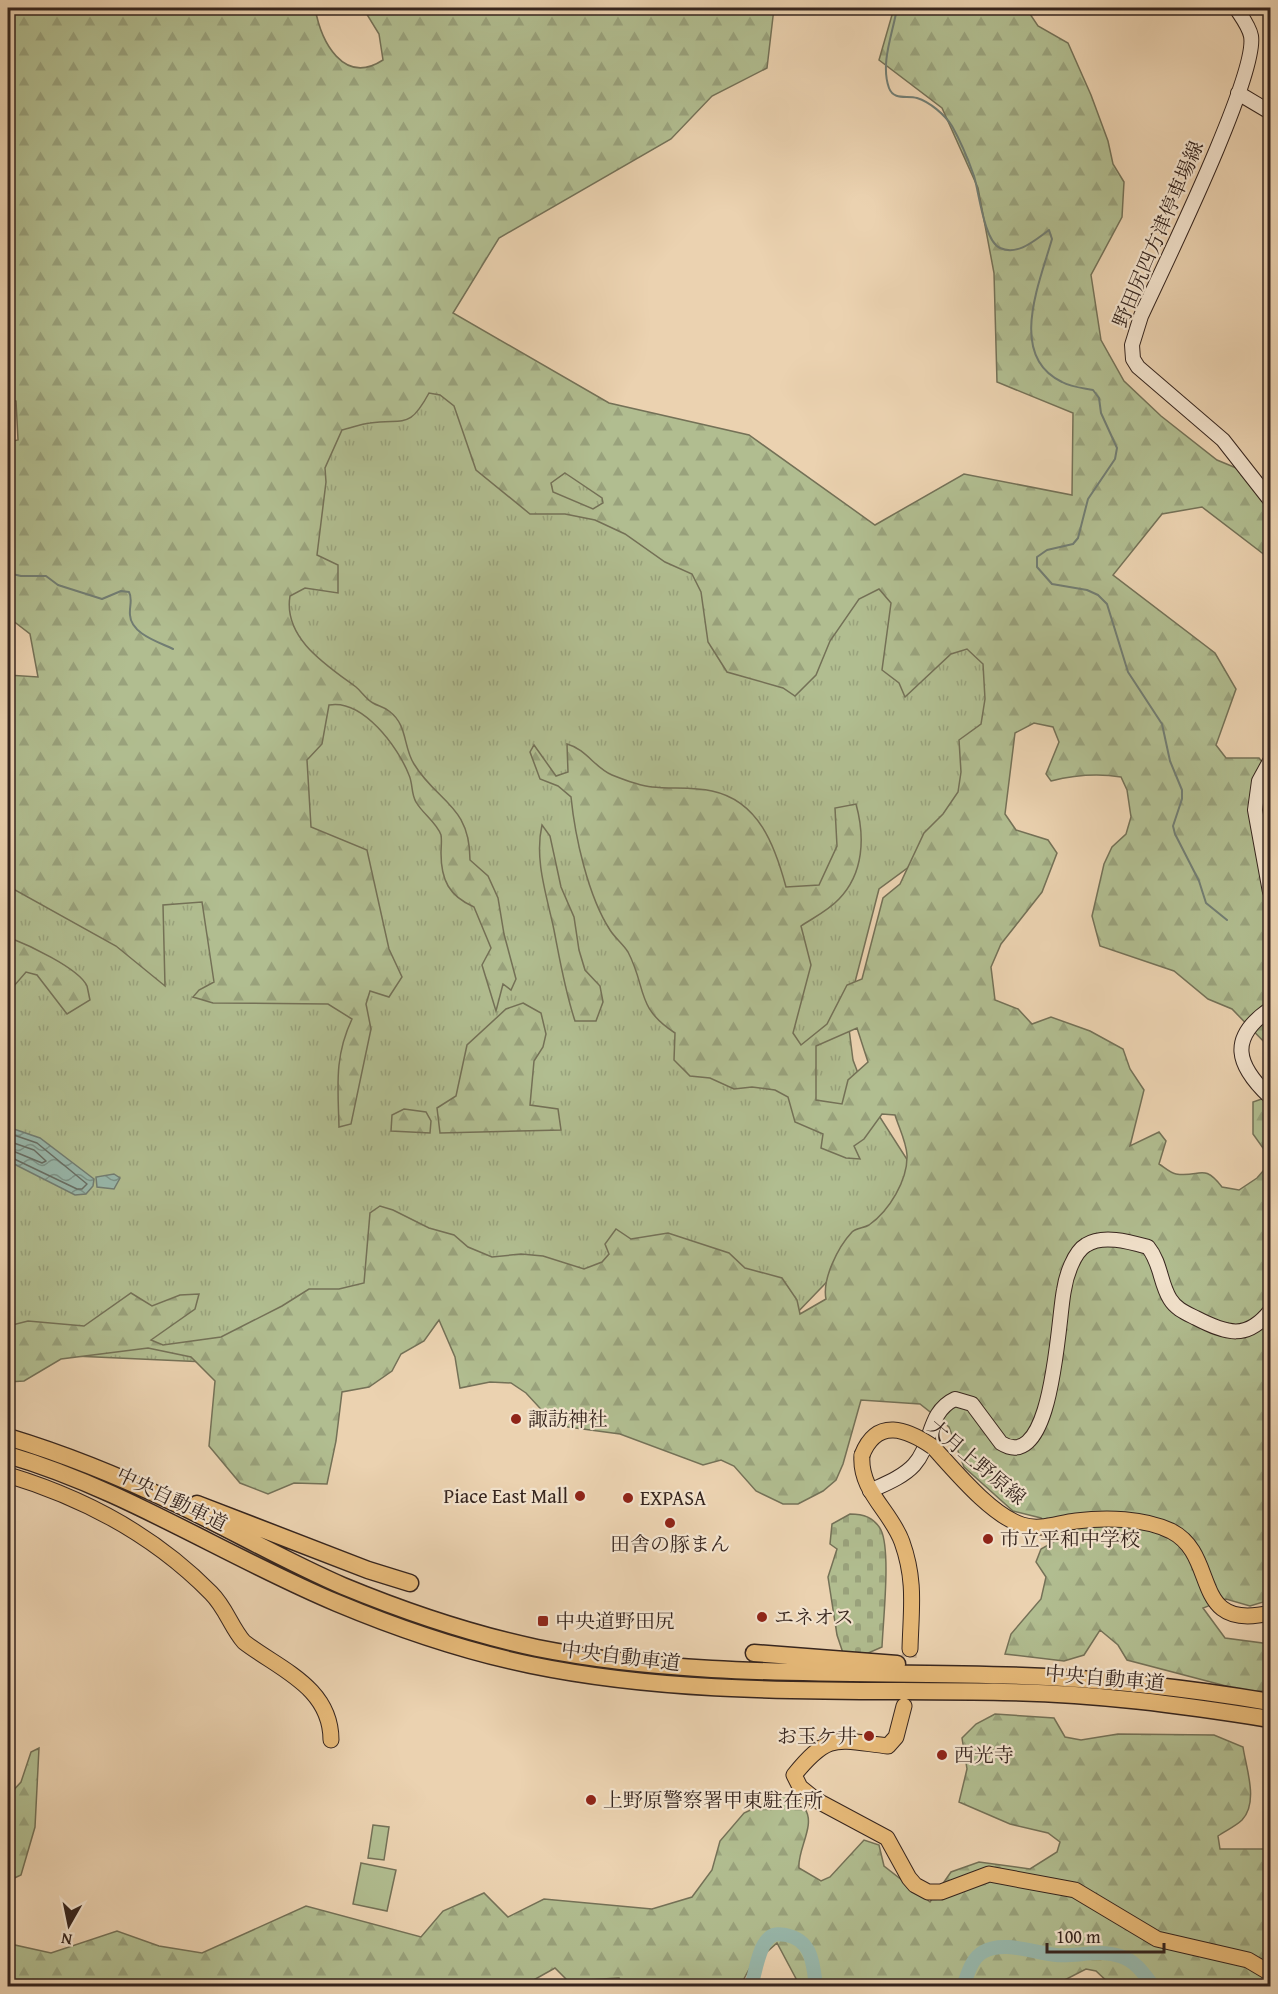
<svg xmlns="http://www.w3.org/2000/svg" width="1278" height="1994" viewBox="0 0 1278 1994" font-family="'Gentium Book Plus','Noto Serif JP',serif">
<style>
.grass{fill:url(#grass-tufts);stroke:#747157;stroke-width:1.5}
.forest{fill:url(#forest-firs);stroke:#747157;stroke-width:1.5;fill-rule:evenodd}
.cemetery{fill:url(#cemetery-stones);stroke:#747157;stroke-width:1.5}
.pitch{fill:#b1bd90;stroke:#747157;stroke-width:1.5}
.water{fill:url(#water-waves);stroke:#717d73;stroke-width:1.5}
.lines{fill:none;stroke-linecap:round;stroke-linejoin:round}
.shore{stroke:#676e65;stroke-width:1.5}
.stream{stroke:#717d73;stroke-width:2}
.river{stroke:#98b8ac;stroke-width:14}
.primary-tunnel{stroke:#c7af93;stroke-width:15;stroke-dasharray:15 8;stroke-linecap:butt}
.secondary-casing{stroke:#36251e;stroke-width:16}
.primary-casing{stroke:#36251e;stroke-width:17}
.highway-casing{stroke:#36251e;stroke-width:19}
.secondary{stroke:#f2e2cc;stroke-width:14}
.primary{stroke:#e6b978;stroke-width:15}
.highway{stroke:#e6b978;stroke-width:16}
.primary-bridge-casing{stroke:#36251e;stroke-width:17;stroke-linecap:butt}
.primary-bridge{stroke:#e6b978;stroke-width:15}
.poi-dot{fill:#8f2418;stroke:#f2e2cc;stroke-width:2}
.labels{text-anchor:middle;stroke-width:4.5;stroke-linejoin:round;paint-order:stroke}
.street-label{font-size:20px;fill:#36251e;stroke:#f2e2cc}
.poi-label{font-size:20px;fill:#36251e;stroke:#f2e2cc;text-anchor:start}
</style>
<defs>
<pattern id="grass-tufts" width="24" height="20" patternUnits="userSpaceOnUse" patternTransform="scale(1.5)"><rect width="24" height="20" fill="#b1bd90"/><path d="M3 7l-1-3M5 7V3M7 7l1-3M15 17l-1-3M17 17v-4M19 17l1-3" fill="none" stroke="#99a27c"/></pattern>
<pattern id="forest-firs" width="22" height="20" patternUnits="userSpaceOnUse" patternTransform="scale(1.5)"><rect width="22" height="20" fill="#b1bd90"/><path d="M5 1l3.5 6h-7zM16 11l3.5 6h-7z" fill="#99a27c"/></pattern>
<pattern id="cemetery-stones" width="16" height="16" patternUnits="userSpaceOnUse" patternTransform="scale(1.5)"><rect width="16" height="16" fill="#b1bd90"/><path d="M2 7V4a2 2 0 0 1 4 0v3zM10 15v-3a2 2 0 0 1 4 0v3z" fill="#99a27c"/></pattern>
<pattern id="water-waves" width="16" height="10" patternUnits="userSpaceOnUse" patternTransform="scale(1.5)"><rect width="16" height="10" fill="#98b8ac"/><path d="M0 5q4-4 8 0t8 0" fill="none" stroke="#7d958b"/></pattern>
</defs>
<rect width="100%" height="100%" fill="#ebd2b0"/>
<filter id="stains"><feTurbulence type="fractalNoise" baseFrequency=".00333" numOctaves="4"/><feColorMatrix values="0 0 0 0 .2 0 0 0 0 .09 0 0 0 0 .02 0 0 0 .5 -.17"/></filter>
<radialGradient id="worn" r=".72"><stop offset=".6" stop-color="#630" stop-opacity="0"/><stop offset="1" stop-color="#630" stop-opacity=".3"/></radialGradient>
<path class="grass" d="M 402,362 L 986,604 L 989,808 L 879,889 L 847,1013 L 853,1060 L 867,1097 L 917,1175 L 895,1211 L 795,1315 L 510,1284 L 274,1365 L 8,1353 L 8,875 L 284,475 Z"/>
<path class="forest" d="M 8,8 L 315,8 C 321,41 343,86 383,60 L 379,34 L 363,8 L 774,8 L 767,68 L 712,96 L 671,139 L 499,238 L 453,313 L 609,403 L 749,435 L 875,525 L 964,474 L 1072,495 L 1073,413 L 997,382 L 994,273 L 978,188 L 942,108 L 879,60 L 894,8 L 1026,8 L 1038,26 L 1068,43 L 1091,95 L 1108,141 L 1113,164 L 1124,182 L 1122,217 L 1091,275 L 1101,340 L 1124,381 L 1161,416 L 1217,460 L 1270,482 L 1270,559 L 1202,507 L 1162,514 L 1113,575 L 1215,653 L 1236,689 L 1216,745 L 1226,758 L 1259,758 L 1270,771 L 1270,1048 L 1232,1009 L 1208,999 L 1174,971 L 1100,946 L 1092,916 L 1104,864 L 1112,847 L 1126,834 L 1131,817 L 1127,790 L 1121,777 C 1096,773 1075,775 1051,781 L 1046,774 L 1059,742 L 1053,727 L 1034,723 L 1015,733 L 1005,814 L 1016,830 L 1048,840 L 1057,853 L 1042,892 L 1001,944 L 991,967 L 995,1000 L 1018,1009 L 1032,1024 L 1051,1017 L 1090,1031 L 1123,1049 L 1130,1069 L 1144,1090 L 1130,1146 L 1159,1132 L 1166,1141 L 1159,1164 C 1164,1167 1170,1173 1176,1174 C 1200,1178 1203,1162 1222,1187 L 1239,1190 L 1257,1178 L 1270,1163 L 1270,1600 L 1250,1606 L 1226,1599 L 1203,1608 L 1225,1638 L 1270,1644 L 1270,1691 L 1245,1691 L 1127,1660 L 1118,1645 L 1100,1630 L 1084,1655 L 1064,1661 L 1005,1654 L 1011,1634 L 1041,1599 L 1046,1577 L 1036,1562 L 1041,1549 L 1059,1539 L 1041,1518 L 1013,1511 L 964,1467 L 949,1427 L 920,1404 L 861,1400 L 843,1464 L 836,1480 L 823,1491 L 798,1504 L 783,1504 L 756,1491 L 734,1466 L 721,1460 L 703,1465 L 620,1434 L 568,1427 L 549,1418 L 526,1393 L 511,1383 L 490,1382 L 460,1388 L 455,1357 L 439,1320 L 424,1341 L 401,1354 L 392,1371 L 369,1387 L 342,1392 L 336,1441 L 327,1484 L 294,1483 L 268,1494 L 240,1483 L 209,1446 L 215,1381 L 191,1357 L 148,1348 L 61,1359 L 24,1381 L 8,1382 L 8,1326 L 28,1321 L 84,1326 L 131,1293 L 152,1306 L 180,1295 L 199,1294 L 195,1309 L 151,1340 L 163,1345 L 221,1337 L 282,1306 L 309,1289 L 339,1289 L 364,1283 L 370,1213 L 380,1206 L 393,1210 L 429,1228 L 454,1235 L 468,1247 L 492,1257 L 521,1254 L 543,1256 L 584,1269 L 602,1262 L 609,1254 L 605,1244 L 616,1229 L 631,1239 L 668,1233 L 729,1253 L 745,1268 L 782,1278 L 797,1300 L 800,1314 L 826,1299 C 822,1279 838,1247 852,1232 C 856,1228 864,1228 869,1225 C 889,1211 908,1180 907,1155 C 906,1141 899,1128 895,1115 L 882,1114 L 864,1139 L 854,1146 L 860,1159 L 846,1158 L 821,1148 L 823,1134 L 795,1122 L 788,1097 L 775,1090 L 752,1087 L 734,1089 L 710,1078 L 690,1076 L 674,1060 L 675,1033 C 635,1007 647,988 628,952 C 623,944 615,938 610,930 C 588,896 575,837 571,797 L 558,786 L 540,779 L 530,752 L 534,745 L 556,776 L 568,772 L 567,744 C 586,749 595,768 612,775 C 622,779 642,786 652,787 C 671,789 693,787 712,791 C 759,801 775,846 786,887 L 819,885 L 837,846 L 835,808 L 856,804 C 865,837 864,873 839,899 C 829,910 813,918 801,926 L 811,965 L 793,1033 L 801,1045 L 827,1024 L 847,985 L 862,979 L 883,898 L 900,884 L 924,833 L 943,814 L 958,792 L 961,772 L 959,740 L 981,724 L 985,699 L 983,664 L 967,649 L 951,654 L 905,697 L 899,683 L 882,670 L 891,603 L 879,589 L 859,599 L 830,641 L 816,675 L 795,696 L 783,688 L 727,672 L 708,642 L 701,592 L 692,574 L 665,562 L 625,534 L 595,520 L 565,514 L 530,514 L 476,470 L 454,406 L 440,395 L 429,393 C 409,430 405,418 370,423 C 361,424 351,428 342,430 L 325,468 L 326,482 L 317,555 L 338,565 L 338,593 L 305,588 L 290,596 C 283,638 326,665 356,687 C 362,692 366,699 373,703 C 378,706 384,707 389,711 C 408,725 403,747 414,764 C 437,802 470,805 470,860 L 488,876 L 498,898 L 504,934 L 516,979 L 511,990 L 503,984 L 496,1011 L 482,965 L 491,948 L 474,907 C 449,896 441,880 441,853 C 441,848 442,840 441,835 C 437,823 422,813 416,802 C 411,794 413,784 409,775 C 398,747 363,699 329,705 L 322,744 L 307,760 L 311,827 L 367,850 L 389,949 L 402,977 L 389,997 L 370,991 L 366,1004 L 371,1029 L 351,1124 L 339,1127 C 338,1087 334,1057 352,1019 L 328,1004 L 213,1003 L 193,997 L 199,990 L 214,982 L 202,902 L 163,905 L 165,986 L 116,946 L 15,890 L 8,876 L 8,675 L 38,677 L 30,634 L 8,617 L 8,442 L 18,440 L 16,401 L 8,399 ZM 565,473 L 602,498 L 603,503 L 593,509 L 553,492 L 551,483 ZM 857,1028 L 868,1062 L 848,1080 L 842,1104 L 816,1100 L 816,1046 Z
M 542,825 L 550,836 L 561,887 L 574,917 L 579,950 L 585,970 L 600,986 L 603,1002 L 596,1021 L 575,1021 C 565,991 560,961 554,930 C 547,896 534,860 542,825 Z
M 8,937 C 26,944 79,968 87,986 C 88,990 89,996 90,1000 L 67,1014 L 37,975 L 26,972 L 14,986 L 8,984 Z
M 523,1003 L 541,1013 L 546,1034 L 543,1047 L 534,1061 L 530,1105 L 558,1109 L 561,1130 L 440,1133 L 437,1108 L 456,1096 L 467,1045 L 506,1009 Z
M 1270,1096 L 1270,1158 L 1253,1134 L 1253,1102 Z
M 404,1109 L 426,1112 L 431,1121 L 430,1133 L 391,1131 L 392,1115 Z
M 995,1714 L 1054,1718 L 1065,1737 L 1081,1740 L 1118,1734 L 1214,1735 L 1243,1747 C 1246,1768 1259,1802 1242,1820 C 1236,1826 1225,1831 1218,1836 L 1220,1849 L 1270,1849 L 1270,1986 L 1112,1986 L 1096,1971 L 1086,1969 L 1053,1986 L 800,1986 L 777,1943 L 751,1966 L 740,1986 L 624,1986 L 619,1978 L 568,1981 L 555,1968 L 523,1986 L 8,1986 L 8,1935 L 15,1945 L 51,1953 L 117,1931 L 159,1946 L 202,1953 L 306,1906 L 421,1937 L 443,1911 L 484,1893 L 508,1917 L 544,1899 L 652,1909 L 692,1897 L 712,1870 L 720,1841 L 744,1813 L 787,1793 C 792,1798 801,1803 805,1809 C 816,1825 797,1850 799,1868 L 821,1881 L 830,1877 L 864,1840 L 879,1845 L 884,1866 L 930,1902 L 951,1872 L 979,1862 L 1030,1869 L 1057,1852 L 1060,1842 L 1048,1833 L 1010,1824 L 959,1802 L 967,1769 L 962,1738 L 976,1724 Z
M 39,1748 L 35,1827 L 21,1875 L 8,1881 L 8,1796 L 21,1782 L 31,1752 Z"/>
<path class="cemetery" d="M 850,1514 C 863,1514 874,1517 881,1530 C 891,1551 883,1621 882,1647 L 866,1654 L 843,1653 L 837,1635 L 828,1577 L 837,1549 L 830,1544 L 832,1524 Z"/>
<path class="pitch" d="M 373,1825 L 389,1827 L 384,1860 L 368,1858 Z
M 361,1863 L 396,1870 L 387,1911 L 353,1904 Z"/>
<path class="water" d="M 8,1127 L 40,1138 L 94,1179 L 93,1186 L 86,1194 L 75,1195 L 8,1161 Z
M 114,1174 L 120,1178 L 114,1189 L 97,1187 L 96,1177 Z"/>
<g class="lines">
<path class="shore" d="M 8,1133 L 37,1143 L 87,1184 L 82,1189 L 77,1189 L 8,1156
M 8,1141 L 34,1150 L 46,1161 L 42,1163 L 8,1149"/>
<path class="stream" d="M 897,8 C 893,33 880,63 889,88 C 894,101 907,95 917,98 C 930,102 945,115 952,126 C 961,142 968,159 974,176 C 979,192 984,241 1000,248 C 1018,256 1035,240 1049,230 L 1052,239 C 1040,282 1007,356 1062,382 C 1071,387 1083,388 1093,390 L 1099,398 L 1101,413 L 1117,448 L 1115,459 L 1088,499 L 1078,538 L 1073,544 L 1047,550 L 1037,557 L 1037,567 L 1052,584 L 1087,590 L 1098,595 L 1107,604 L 1128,672 L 1162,724 L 1170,761 L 1182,790 L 1182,799 L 1173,826 L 1175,834 L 1199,881 L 1206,903 L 1227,920
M 8,573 L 21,576 L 46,576 L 58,585 L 102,599 L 121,591 L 129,592 C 133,599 129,607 130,615 C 131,634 159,642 173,649"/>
<path class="river" d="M 751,1986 C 756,1971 758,1949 768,1939 C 773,1933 779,1934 786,1935 C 812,1940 813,1963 816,1986
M 963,1986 C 968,1974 971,1959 983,1952 C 1004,1940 1034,1953 1056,1955 C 1077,1957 1098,1949 1120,1956 C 1136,1961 1144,1974 1153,1986"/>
<path class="primary-tunnel" d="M 904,1703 L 910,1649"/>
<defs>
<path id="secondary" d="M 1236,8 C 1241,16 1249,26 1251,36 C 1258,75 1162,270 1141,316 L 1132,345 L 1133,359 L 1138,367 L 1223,440 L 1270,500
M 1238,93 L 1270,112
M 1270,761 L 1259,781 L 1255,810 L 1270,892
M 1270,1009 C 1228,1038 1236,1065 1270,1097
M 870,1491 C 885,1484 903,1477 914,1465 C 933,1444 927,1412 955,1399 L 972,1404 L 1001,1443 C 1054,1476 1058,1316 1064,1290 C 1066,1276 1074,1252 1086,1245 C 1103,1234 1130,1242 1148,1247 C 1161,1263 1160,1283 1170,1299 C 1176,1309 1186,1313 1196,1318 C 1227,1334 1247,1340 1270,1311"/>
<path id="primary" d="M 933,1447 C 955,1471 991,1515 1022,1525 C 1040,1531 1058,1523 1076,1521 C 1106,1517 1144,1518 1171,1531 C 1220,1556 1189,1632 1270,1613
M 862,1455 C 859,1491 891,1511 902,1542 C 916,1581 911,1609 910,1649
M 8,1475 C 84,1498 155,1536 211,1593 C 226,1608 231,1627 244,1642 C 279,1669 331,1687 331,1740
M 904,1706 L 896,1737 L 888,1746 C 836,1740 829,1732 794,1775 L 800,1787 L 816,1800 L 887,1838 L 909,1878 L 915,1885 L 928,1892 L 941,1892 L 989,1874 L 1075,1890 L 1157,1939 L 1248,1960 L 1270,1973"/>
<path id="highway" d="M 8,1437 C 64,1454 119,1476 173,1502 C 230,1529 285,1561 343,1586 C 406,1612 471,1634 537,1648 C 697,1680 860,1670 1022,1676 C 1106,1679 1188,1688 1270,1702
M 8,1455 C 124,1489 225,1556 337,1603 C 399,1629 464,1651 531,1665 C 686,1697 845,1689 1003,1692 C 1093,1693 1182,1705 1270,1719
M 197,1504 L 368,1570 L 410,1583
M 754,1653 L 897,1664"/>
</defs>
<use href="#secondary" class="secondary-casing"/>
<use href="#primary" class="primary-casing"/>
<use href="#highway" class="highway-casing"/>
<use href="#secondary" class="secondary"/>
<use href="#primary" class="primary"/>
<use href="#highway" class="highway"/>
<defs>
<path id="primary-bridge" d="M 862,1455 C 877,1417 907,1429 933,1447"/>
</defs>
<use href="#primary-bridge" class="primary-bridge-casing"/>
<use href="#primary-bridge" class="primary-bridge"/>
</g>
<g class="poi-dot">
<circle cx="516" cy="1419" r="6"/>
<circle cx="580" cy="1496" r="6"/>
<circle cx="628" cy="1498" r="6"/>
<circle cx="670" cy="1523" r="6"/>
<circle cx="988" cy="1539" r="6"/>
<circle cx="762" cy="1617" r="6"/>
<rect x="537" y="1615" width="12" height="12" rx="3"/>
<circle cx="869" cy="1736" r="6"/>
<circle cx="942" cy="1755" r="6"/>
<circle cx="591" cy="1800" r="6"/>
</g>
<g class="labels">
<g class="street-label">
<text transform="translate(1158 234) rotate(-67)" y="7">野田尻四方津停車場線</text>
<text transform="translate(977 1462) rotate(40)" y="7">大月上野原線</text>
<text transform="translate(172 1499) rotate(26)" y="7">中央自動車道</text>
<text transform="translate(621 1656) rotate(7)" y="7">中央自動車道</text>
<text transform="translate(1105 1678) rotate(5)" y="7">中央自動車道</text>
</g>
<g class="poi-label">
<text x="528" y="1426">諏訪神社</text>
<text x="568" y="1503" text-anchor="end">Piace East Mall</text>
<text x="640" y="1505">EXPASA</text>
<text x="1000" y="1546">市立平和中学校</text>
<text x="670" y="1551" text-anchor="middle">田舎の豚まん</text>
<text x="774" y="1624">エネオス</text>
<text x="555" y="1628">中央道野田尻</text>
<text x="857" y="1743" text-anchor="end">お玉ケ井</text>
<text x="954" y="1762">西光寺</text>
<text x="603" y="1807">上野原警察署甲東駐在所</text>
</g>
</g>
<rect width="1278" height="1994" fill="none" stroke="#ebd2b0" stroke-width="30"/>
<rect x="9" y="9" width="1260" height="1976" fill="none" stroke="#36251e" stroke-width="3"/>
<rect x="15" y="15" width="1248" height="1964" fill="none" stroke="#36251e" stroke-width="1.5"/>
<g transform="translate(69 1925) rotate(189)" stroke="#f2e2cc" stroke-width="4.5" paint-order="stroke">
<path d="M0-4.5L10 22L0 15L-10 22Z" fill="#36251e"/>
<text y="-9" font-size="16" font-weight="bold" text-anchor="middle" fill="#36251e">N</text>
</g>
<path d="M1047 1943v9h117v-9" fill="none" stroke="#36251e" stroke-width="3"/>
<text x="1056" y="1943" font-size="18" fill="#36251e" stroke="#f2e2cc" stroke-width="4.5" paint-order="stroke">100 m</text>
<rect width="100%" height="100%" filter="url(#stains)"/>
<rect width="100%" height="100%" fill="url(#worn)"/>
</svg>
